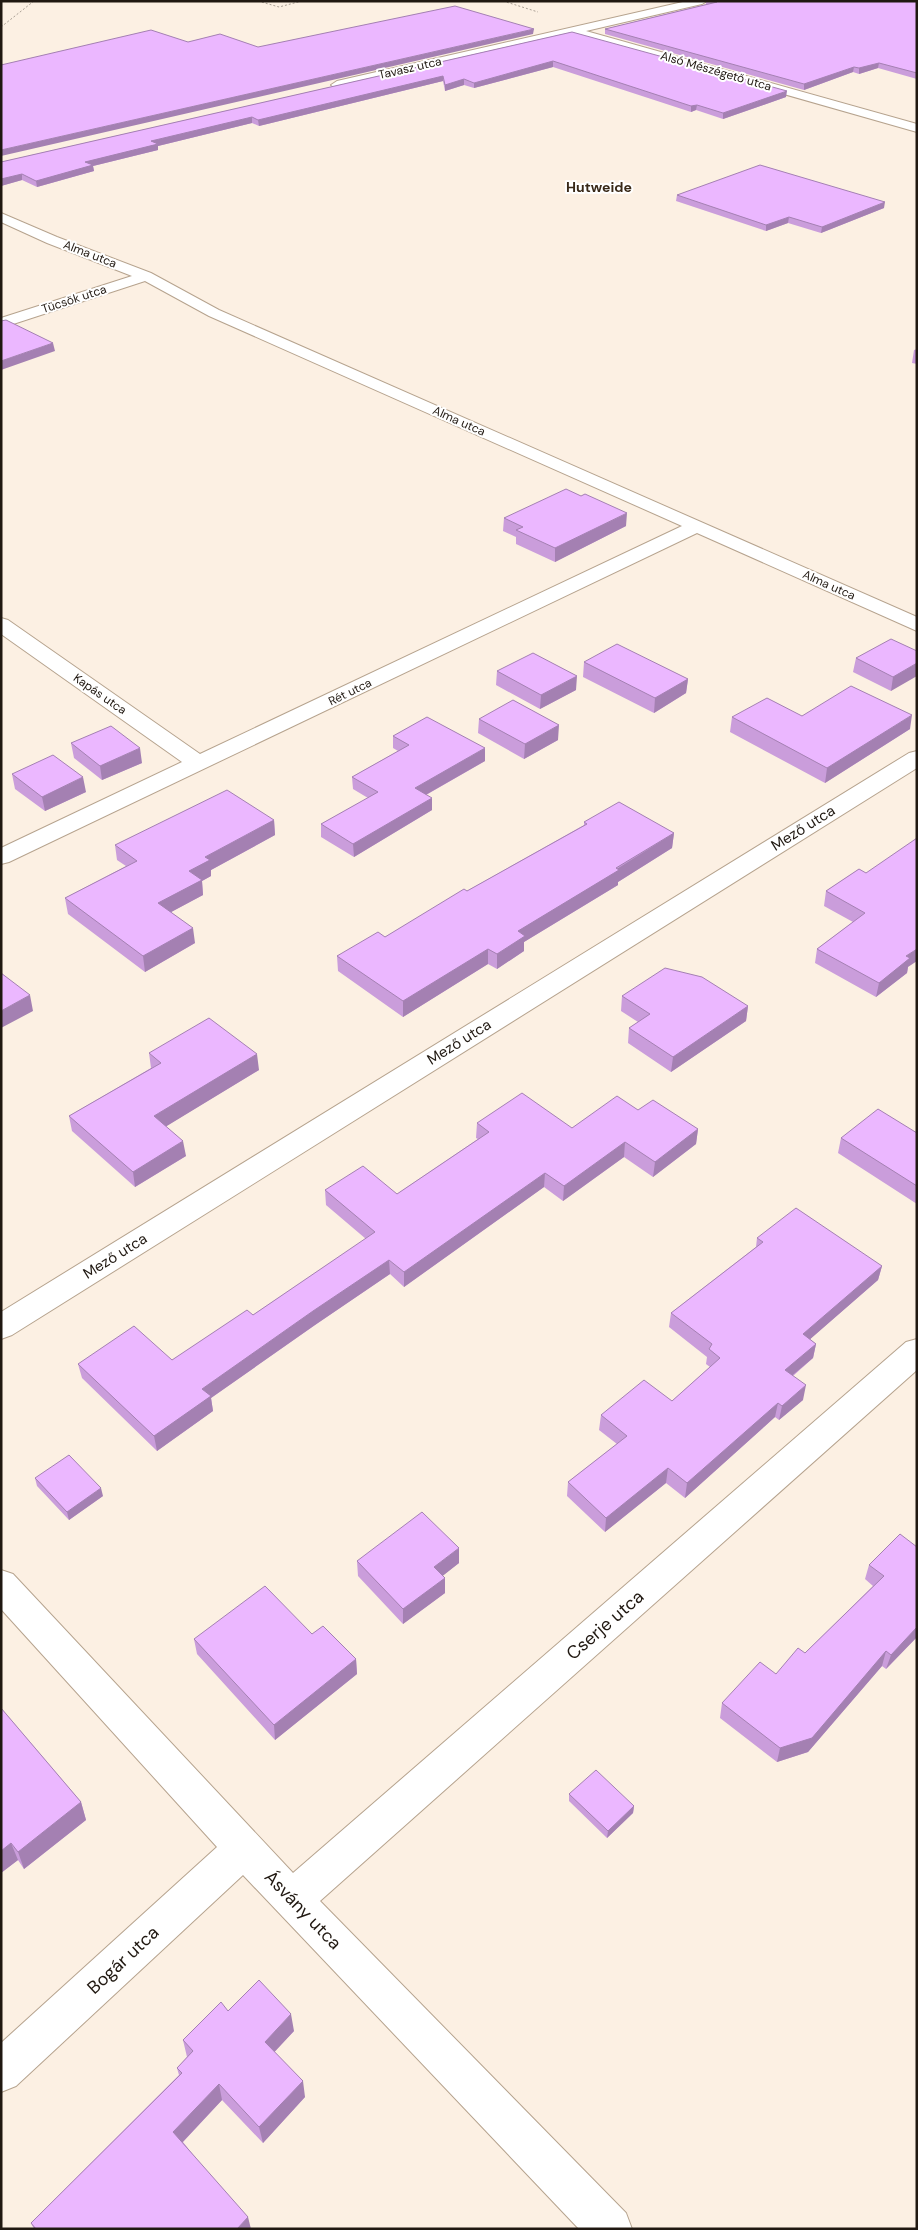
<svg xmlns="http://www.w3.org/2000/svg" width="918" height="2230" viewBox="0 0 918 2230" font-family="'DM Sans',sans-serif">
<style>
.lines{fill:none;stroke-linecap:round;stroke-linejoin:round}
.minor-casing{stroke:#b6a38e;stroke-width:2}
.path{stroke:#a99f94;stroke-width:1;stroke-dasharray:2 2;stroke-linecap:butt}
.minor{fill:#fff;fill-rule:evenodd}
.wall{fill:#ca9ddb}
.shaded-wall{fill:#a480b2}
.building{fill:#ebb7ff;stroke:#a480b2}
.labels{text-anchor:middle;stroke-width:4;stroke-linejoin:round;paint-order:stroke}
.far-street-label{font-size:12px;fill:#201811;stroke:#fff}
.far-neighbourhood-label{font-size:14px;font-weight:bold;fill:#392918;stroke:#fff}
.street-label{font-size:15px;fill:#201811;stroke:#fff}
.near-street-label{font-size:18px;fill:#201811;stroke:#fff}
</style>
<rect width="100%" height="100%" fill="#fcf0e3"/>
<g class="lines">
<defs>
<path id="minor" d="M 687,1 L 707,1 L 702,4 L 586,31 L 917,124 L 917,132 L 573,34 L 337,89 L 331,85 L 337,81 Z
M 1,213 L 57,237 L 151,273 L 219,310 L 917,617 L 917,631 L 697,533 L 9,862 L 1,864 L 1,848 L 182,762 L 1,634 L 1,618 L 8,620 L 200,754 L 682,526 L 209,316 L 145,281 L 1,328 L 1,318 L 132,276 L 47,243 L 1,222 Z
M 917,751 L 917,768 L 12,1335 L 1,1339 L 1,1312 L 909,753 Z
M 917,1339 L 917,1370 L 320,1901 L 626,2213 L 632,2229 L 579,2229 L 243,1875 L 16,2086 L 1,2092 L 1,2043 L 217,1847 L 1,1609 L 1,1570 L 13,1574 L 293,1873 L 906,1342 Z"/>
</defs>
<use href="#minor" class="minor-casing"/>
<path class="path" d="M 258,1 L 279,7 L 302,1
M 503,1 L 538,12
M 1,27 L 34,1"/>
<use href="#minor" class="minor"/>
</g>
<path class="wall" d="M 706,1 L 917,1 L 917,79 L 878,68 L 859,74 L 853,72 L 804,90 L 605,34 L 605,29 L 707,4 L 706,4 Z
M 572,32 L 786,97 L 723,119 L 696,110 L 691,112 L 553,67 L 474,88 L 464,85 L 445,91 L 443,81 L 259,126 L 252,123 L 158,146 L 158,150 L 93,166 L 94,171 L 37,187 L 22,180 L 1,186 L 1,162 Z
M 677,195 L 884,208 L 821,233 L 788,223 L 766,231 L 676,201 Z
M 917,349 L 917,364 L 912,363 L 914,350 Z
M 504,518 L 626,526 L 555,562 L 516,544 L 516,537 L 503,531 Z
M 917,651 L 891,691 L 853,672 L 856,658 Z
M 584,662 L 688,679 L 686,693 L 654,713 L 583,677 Z
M 497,671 L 576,690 L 540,709 L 496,685 Z
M 732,717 L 910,729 L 825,783 L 730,732 Z
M 479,719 L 558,740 L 524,759 L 478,733 Z
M 393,736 L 485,761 L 426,795 L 432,810 L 354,857 L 321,837 L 321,824 L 368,798 L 353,789 L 352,777 L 398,751 L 393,748 Z
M 71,743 L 142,763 L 102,780 L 74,758 Z
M 12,774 L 86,792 L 45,811 L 15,789 Z
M 274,820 L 275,835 L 211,870 L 211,876 L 202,881 L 203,895 L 171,912 L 195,943 L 145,972 L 68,914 L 65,898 L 126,866 L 117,860 L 115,845 Z
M 584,822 L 674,833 L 672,848 L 618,882 L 618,885 L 524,942 L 524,951 L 497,969 L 488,964 L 403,1017 L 338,971 L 337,956 L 385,937 L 584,825 Z
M 859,869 L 908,967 L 907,973 L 876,997 L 815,963 L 817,949 L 853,922 L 824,906 L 826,891 Z
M 622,996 L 748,1006 L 746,1021 L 671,1072 L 628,1043 L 629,1028 L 638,1022 L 621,1011 Z
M 149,1053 L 259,1070 L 166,1126 L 186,1156 L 135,1187 L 72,1131 L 69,1116 L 151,1068 Z
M 638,1110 L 698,1129 L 696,1144 L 653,1177 L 624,1157 L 563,1201 L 544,1187 L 404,1287 L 390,1274 L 315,1325 L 211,1398 L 213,1411 L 157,1451 L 82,1378 L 78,1364 L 172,1360 L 253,1315 L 366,1239 L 326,1205 L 325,1190 L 397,1194 L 478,1139 L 476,1138 L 477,1123 L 572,1128 Z
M 917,1133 L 917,1204 L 838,1153 L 841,1138 Z
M 757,1238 L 882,1266 L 878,1280 L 810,1339 L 816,1344 L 813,1358 L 793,1376 L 803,1400 L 779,1420 L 775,1417 L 685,1498 L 666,1483 L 605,1532 L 567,1496 L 568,1482 L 617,1444 L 599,1430 L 601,1415 L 672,1401 L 710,1367 L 706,1364 L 707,1357 L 669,1327 L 671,1313 L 756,1247 Z
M 35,1478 L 103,1496 L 69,1520 L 37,1486 Z
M 917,1547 L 917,1637 L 886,1669 L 882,1666 L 808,1752 L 777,1762 L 720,1718 L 722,1703 L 776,1674 L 805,1653 L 873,1586 L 865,1579 L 869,1565 Z
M 357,1561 L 459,1563 L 443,1575 L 445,1593 L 403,1624 L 358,1576 Z
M 312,1634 L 356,1659 L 357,1674 L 275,1740 L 197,1654 L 194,1639 Z
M 1,1708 L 81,1802 L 86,1820 L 24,1869 L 18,1860 L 1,1873 Z
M 569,1794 L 634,1806 L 633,1813 L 607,1838 L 569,1801 Z
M 228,2011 L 294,2031 L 274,2052 L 305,2097 L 263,2143 L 222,2100 L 183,2142 L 251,2229 L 34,2229 L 31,2223 L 179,2075 L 177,2068 L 187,2057 L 183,2040 Z"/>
<path class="shaded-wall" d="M 534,29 L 533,34 L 1,156 L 1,150 Z
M 553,61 L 553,67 L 474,88 L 474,83 Z
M 879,63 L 878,68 L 859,74 L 859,68 Z
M 854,67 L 853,72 L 804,90 L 804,84 Z
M 443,76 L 443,81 L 259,126 L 258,120 Z
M 464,79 L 464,85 L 445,91 L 445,85 Z
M 787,91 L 786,97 L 723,119 L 723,113 Z
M 697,105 L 696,110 L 691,112 L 691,106 Z
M 252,117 L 252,123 L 158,146 L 158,150 L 93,166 L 94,171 L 37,187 L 36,181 L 85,162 L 151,141 Z
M 22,174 L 22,180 L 1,186 L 1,179 Z
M 885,202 L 884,208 L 821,233 L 822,227 Z
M 789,217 L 788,223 L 766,231 L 766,225 Z
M 53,343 L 55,351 L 1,370 L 1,361 Z
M 627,513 L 626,526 L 555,562 L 555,548 Z
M 917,663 L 917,676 L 891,691 L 893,677 Z
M 577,676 L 576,690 L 540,709 L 541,695 Z
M 688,679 L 686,693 L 654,713 L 655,698 Z
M 912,715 L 910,729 L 825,783 L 827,768 Z
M 559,725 L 558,740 L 524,759 L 525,744 Z
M 140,748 L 142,763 L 102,780 L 100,766 Z
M 485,748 L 485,761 L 415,801 L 415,788 Z
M 83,777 L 86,792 L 45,811 L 42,797 Z
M 432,798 L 432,810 L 354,857 L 353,844 Z
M 274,820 L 275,835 L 211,870 L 211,876 L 202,881 L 203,895 L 160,918 L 158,903 L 189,871 L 205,857 Z
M 674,833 L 672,848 L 618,882 L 618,885 L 524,942 L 524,951 L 497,969 L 497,954 L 518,931 Z
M 193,928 L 195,943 L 145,972 L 143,956 Z
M 488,949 L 488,964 L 403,1017 L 403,1001 Z
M 917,949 L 917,961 L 908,967 L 907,973 L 876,997 L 879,983 L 906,956 Z
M 30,995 L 33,1011 L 1,1028 L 1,1011 Z
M 748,1006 L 746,1021 L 671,1072 L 673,1057 Z
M 257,1054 L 259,1070 L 157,1132 L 154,1116 Z
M 698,1129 L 696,1144 L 653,1177 L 655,1162 Z
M 183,1141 L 186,1156 L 135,1187 L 133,1172 Z
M 625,1142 L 624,1157 L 563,1201 L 564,1186 Z
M 545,1173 L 544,1187 L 404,1287 L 404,1272 Z
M 389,1260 L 390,1274 L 315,1325 L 211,1398 L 213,1411 L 157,1451 L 154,1436 L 202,1389 L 313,1311 Z
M 882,1266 L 878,1280 L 800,1348 L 803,1334 Z
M 816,1344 L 813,1358 L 782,1384 L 785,1370 Z
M 806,1385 L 803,1400 L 779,1420 L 782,1406 Z
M 778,1403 L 775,1417 L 685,1498 L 687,1483 Z
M 668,1468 L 666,1483 L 605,1532 L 606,1518 Z
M 101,1488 L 103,1496 L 69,1520 L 67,1512 Z
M 459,1548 L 459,1563 L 435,1582 L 434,1567 Z
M 445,1578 L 445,1593 L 403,1624 L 403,1609 Z
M 917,1627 L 917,1637 L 886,1669 L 891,1655 Z
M 886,1651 L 882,1666 L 808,1752 L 777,1762 L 780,1748 Z
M 356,1659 L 357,1674 L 275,1740 L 274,1725 Z
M 81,1802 L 86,1820 L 24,1869 L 18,1852 Z
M 634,1806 L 633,1813 L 607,1838 L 608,1831 Z
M 11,1843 L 18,1860 L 1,1873 L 1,1851 Z
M 291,2014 L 294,2031 L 268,2059 L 265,2042 Z
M 303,2081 L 305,2097 L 263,2143 L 259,2127 Z
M 219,2084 L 222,2100 L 178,2147 L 173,2132 Z
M 248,2217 L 251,2229 L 237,2229 Z"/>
<path class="building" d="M 714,1 L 917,1 L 917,73 L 879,63 L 859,68 L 854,67 L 804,84 L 605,29 L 717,2 Z
M 455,6 L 534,29 L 1,150 L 1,65 L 151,30 L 188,42 L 220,34 L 258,47 Z
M 572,32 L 787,91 L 723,113 L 697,105 L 691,106 L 553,61 L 474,83 L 464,79 L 445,85 L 443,76 L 258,120 L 252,117 L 151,141 L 158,144 L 85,162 L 93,165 L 36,181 L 22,174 L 1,179 L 1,162 Z
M 760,165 L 885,202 L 822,227 L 789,217 L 766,225 L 677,195 Z
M 6,320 L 53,343 L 1,361 L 1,321 Z
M 566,489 L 581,496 L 585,494 L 627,513 L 555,548 L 516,530 L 523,527 L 504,518 Z
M 891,639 L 917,651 L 917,663 L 893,677 L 856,658 Z
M 617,644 L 688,679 L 655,698 L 584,662 Z
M 533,653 L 577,676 L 541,695 L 497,671 Z
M 851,686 L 912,715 L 827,768 L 732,717 L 767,698 L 802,716 Z
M 513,700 L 559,725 L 525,744 L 479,719 Z
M 427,717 L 485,748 L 415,788 L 432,798 L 353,844 L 321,824 L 378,792 L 352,777 L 409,745 L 393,736 Z
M 111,726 L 140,748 L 100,766 L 71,743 Z
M 53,755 L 83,777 L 42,797 L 12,774 Z
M 227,790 L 274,820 L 205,857 L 210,860 L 189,871 L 202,880 L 158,903 L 193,928 L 143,956 L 65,898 L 137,861 L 115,845 Z
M 619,802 L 674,833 L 616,868 L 619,870 L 518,931 L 525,936 L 497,954 L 488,949 L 403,1001 L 337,956 L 378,932 L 385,937 L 464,889 L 467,891 L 587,824 L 584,822 Z
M 917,838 L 917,949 L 906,956 L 910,958 L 879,983 L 817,949 L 865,913 L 826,891 L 859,869 L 866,873 Z
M 665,968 L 702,977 L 748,1006 L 673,1057 L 629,1028 L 650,1014 L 622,996 Z
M 1,973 L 30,995 L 1,1011 Z
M 209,1018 L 257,1054 L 154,1116 L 183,1141 L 133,1172 L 69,1116 L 161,1063 L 149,1053 Z
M 522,1093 L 572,1128 L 617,1096 L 638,1110 L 653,1100 L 698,1129 L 655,1162 L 625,1142 L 564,1186 L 545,1173 L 404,1272 L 389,1260 L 313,1311 L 202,1389 L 211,1396 L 154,1436 L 78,1364 L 134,1326 L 172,1360 L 247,1310 L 253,1315 L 375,1232 L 325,1190 L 363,1166 L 397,1194 L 489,1132 L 477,1123 Z
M 878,1109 L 917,1133 L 917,1186 L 841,1138 Z
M 796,1208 L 882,1266 L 803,1334 L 816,1344 L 785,1370 L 806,1385 L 782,1406 L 778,1403 L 687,1483 L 668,1468 L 606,1518 L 568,1482 L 627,1436 L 601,1415 L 644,1380 L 672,1401 L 720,1358 L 709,1349 L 712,1344 L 671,1313 L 763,1242 L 757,1238 Z
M 69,1455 L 101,1488 L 67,1512 L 35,1478 Z
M 422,1512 L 459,1548 L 434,1567 L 445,1578 L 403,1609 L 357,1561 Z
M 900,1534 L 917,1547 L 917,1627 L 891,1655 L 886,1651 L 812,1738 L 780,1748 L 722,1703 L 760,1662 L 776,1674 L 798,1648 L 805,1653 L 884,1576 L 869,1565 Z
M 265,1586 L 312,1634 L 323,1626 L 356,1659 L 274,1725 L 194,1639 Z
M 1,1708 L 81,1802 L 18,1852 L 11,1843 L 1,1851 Z
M 596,1770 L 634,1806 L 608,1831 L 569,1794 Z
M 259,1980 L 291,2014 L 265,2042 L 303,2081 L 259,2127 L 219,2084 L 173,2132 L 248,2217 L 237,2229 L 36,2229 L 31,2223 L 182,2073 L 177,2068 L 193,2051 L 183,2040 L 221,2002 L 228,2011 Z"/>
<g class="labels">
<g class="far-street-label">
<text transform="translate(410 68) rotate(-13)" y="4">Tavasz utca</text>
<text transform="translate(716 71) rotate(16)" y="4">Alsó Mészégető utca</text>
<text transform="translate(90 254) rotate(21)" y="4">Alma utca</text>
<text transform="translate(74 299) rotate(-18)" y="4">Tücsök utca</text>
<text transform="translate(459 421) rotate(24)" y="4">Alma utca</text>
<text transform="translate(829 585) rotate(24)" y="4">Alma utca</text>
<text transform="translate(350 692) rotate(-26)" y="4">Rét utca</text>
<text transform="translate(100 694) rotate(35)" y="4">Kapás utca</text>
</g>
<g class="far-neighbourhood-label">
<text x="599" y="192">Hutweide</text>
</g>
<g class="street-label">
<text transform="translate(803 828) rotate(-32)" y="5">Mező utca</text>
<text transform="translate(459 1042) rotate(-32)" y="5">Mező utca</text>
<text transform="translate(115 1256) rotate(-32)" y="5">Mező utca</text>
</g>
<g class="near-street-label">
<text transform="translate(605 1625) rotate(-41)" y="6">Cserje utca</text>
<text transform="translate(303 1910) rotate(46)" y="6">Ásvány utca</text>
<text transform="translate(123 1960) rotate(-43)" y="6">Bogár utca</text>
</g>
</g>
<rect width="918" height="2230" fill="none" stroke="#201811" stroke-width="5"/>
</svg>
